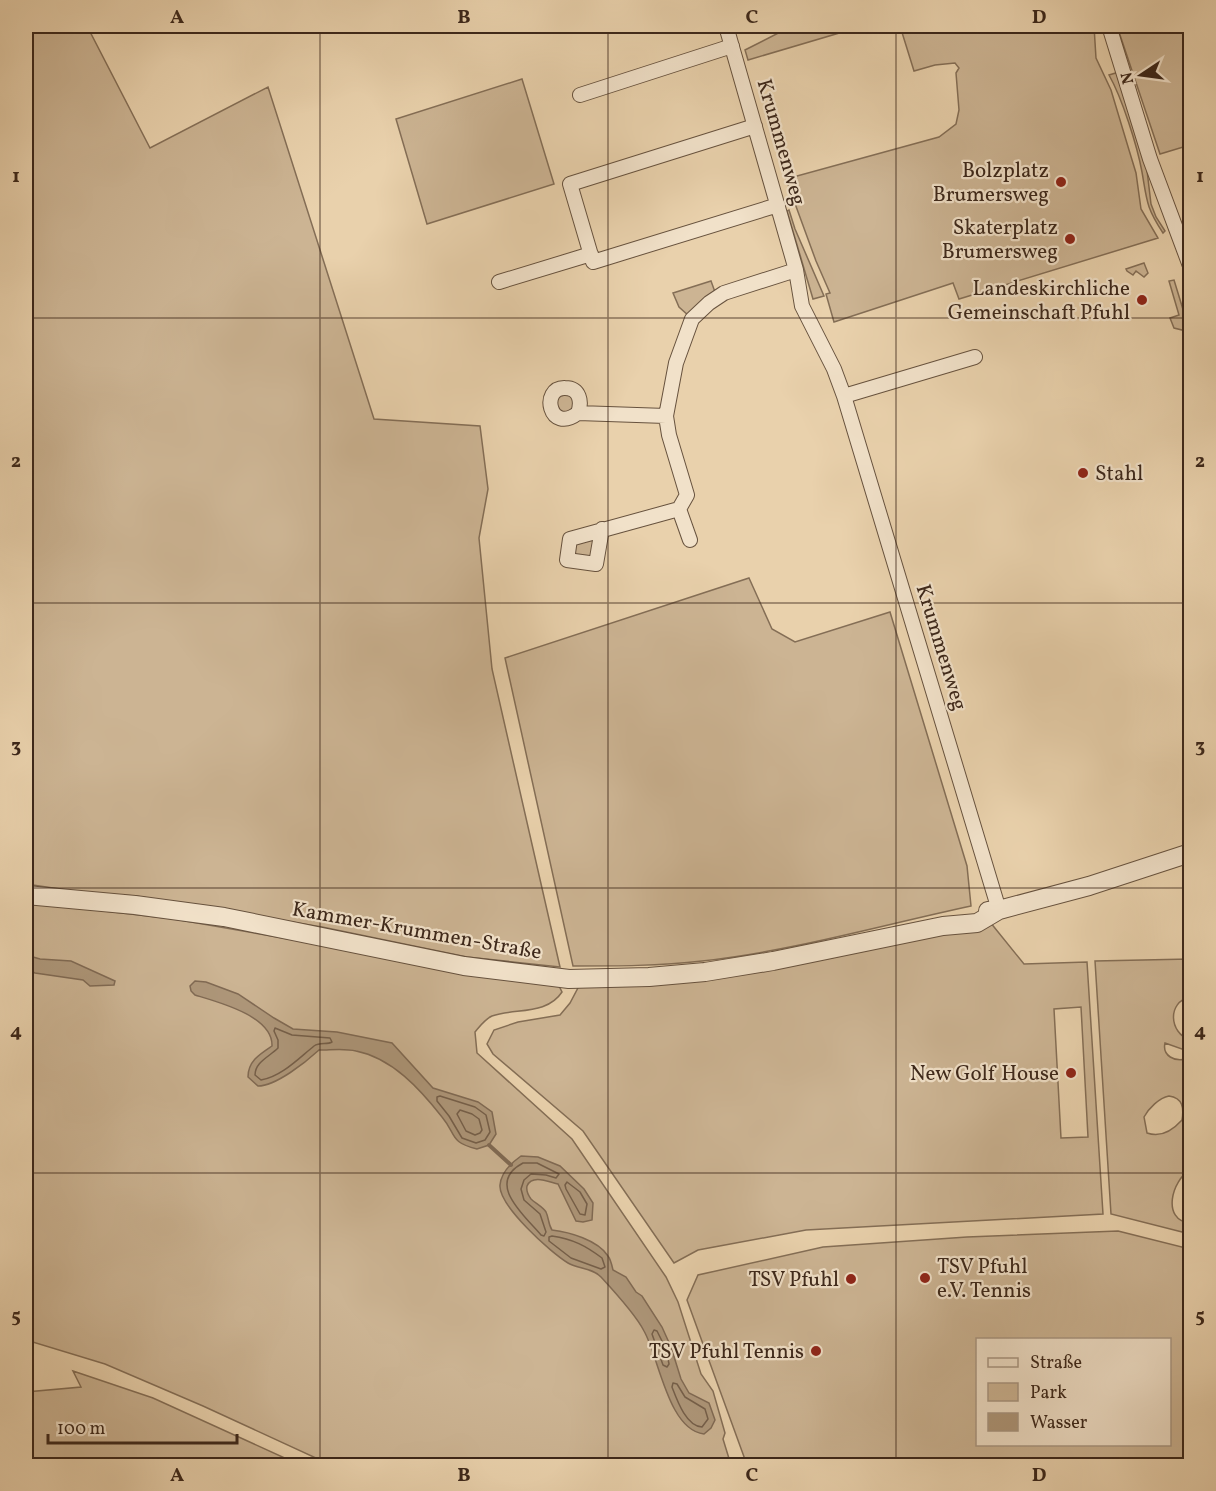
<svg xmlns="http://www.w3.org/2000/svg" width="1216" height="1491" viewBox="0 0 1216 1491" font-family="Vollkorn,serif">
<style>
.green{fill:#ccb493;stroke:#846e56;stroke-width:1.5;fill-rule:evenodd}
.water{fill:#ae977a;stroke:#806a54;stroke-width:1.5}
.lines{fill:none;stroke-linecap:round;stroke-linejoin:round}
.shore{stroke:#755f4a;stroke-width:1.5}
.stream{stroke:#806a54;stroke-width:4}
.minor-casing{stroke:#67523e;stroke-width:16}
.tertiary-casing{stroke:#67523e;stroke-width:20}
.minor{stroke:#f1e1c9;stroke-width:14}
.tertiary{stroke:#f1e1c9;stroke-width:18}
.grid{fill:none;stroke:#3c271a;stroke-width:1.5;stroke-opacity:0.55}
.poi-dot{fill:#8f2418;stroke:#f1e1c9;stroke-width:2}
.labels{text-anchor:middle;stroke-width:4.5;stroke-linejoin:round;paint-order:stroke}
.street-label{font-size:21px;fill:#3c271a;stroke:#f1e1c9}
.poi-label{font-size:21px;fill:#3c271a;stroke:#f1e1c9;text-anchor:end}
.neatline{fill:none;stroke:#3c271a;stroke-width:2}
.grid-label{font-size:20px;text-anchor:middle;font-weight:bold;fill:#3c271a}
</style>
<rect width="100%" height="100%" fill="#e9d1ac"/>
<filter id="stains"><feTurbulence type="fractalNoise" baseFrequency=".00333" numOctaves="4"/><feColorMatrix values="0 0 0 0 .2 0 0 0 0 .09 0 0 0 0 .02 0 0 0 .5 -.17"/></filter>
<radialGradient id="worn" r=".72"><stop offset=".6" stop-color="#630" stop-opacity="0"/><stop offset="1" stop-color="#630" stop-opacity=".3"/></radialGradient>
<path class="green" d="M 26,26 L 87,26 L 150,148 L 268,87 L 374,419 L 480,426 L 488,489 L 479,538 L 492,669 L 560,967 L 467,957 L 322,927 L 136,896 L 87,893 L 26,884 Z
M 792,26 L 863,26 L 748,60 L 745,50 Z
M 900,26 L 1094,26 L 1096,58 L 1111,90 L 1129,150 L 1136,173 L 1141,209 L 1158,238 L 959,299 L 953,283 L 834,322 L 826,294 L 830,293 L 816,261 L 786,179 L 939,137 L 956,124 L 959,110 L 956,73 L 959,68 L 955,63 L 935,65 L 914,71 Z
M 1117,26 L 1190,26 L 1190,145 L 1160,154 Z
M 1119,72 L 1146,162 L 1151,204 L 1156,217 L 1165,231 L 1163,233 C 1146,207 1147,201 1142,172 C 1137,145 1122,98 1109,75 Z
M 522,79 L 554,184 L 427,224 L 396,119 Z
M 789,210 L 795,229 L 824,296 L 813,299 L 787,211 Z
M 1144,263 L 1148,273 L 1144,277 L 1136,271 L 1133,275 L 1127,271 L 1126,269 Z
M 1174,280 L 1185,316 L 1186,331 L 1174,328 L 1170,318 L 1179,315 L 1169,281 Z
M 711,281 L 715,292 L 689,316 L 679,307 L 673,293 Z
M 568,394 L 572,396 L 575,407 L 567,414 L 557,409 L 557,397 Z
M 593,539 L 593,553 L 590,556 L 579,557 C 574,553 573,550 575,544 Z
M 749,578 L 772,629 L 795,642 L 890,612 L 967,866 L 971,906 C 882,925 793,951 702,961 C 659,966 616,966 573,966 L 505,658 Z
M 26,902 L 174,919 L 559,986 L 562,992 C 547,1015 516,1008 492,1016 C 485,1019 480,1026 475,1032 L 477,1053 L 572,1139 L 666,1277 L 678,1302 L 701,1374 L 713,1391 L 725,1433 L 723,1439 L 731,1465 L 331,1465 L 203,1406 L 105,1364 L 26,1340 Z
M 990,922 L 1024,964 L 1087,962 L 1103,1214 L 806,1230 L 698,1250 L 674,1263 L 583,1131 L 493,1054 L 487,1044 L 494,1030 L 518,1022 L 560,1015 L 570,1003 L 579,986 L 648,986 L 704,979 L 831,958 ZM 1081,1007 L 1088,1137 L 1061,1138 L 1054,1009 Z
M 1190,959 L 1190,997 C 1167,1002 1169,1033 1190,1040 L 1190,1170 C 1172,1180 1161,1220 1190,1223 L 1190,1234 L 1111,1214 L 1095,961 ZM 1165,1043 L 1185,1050 L 1187,1053 L 1186,1059 C 1175,1062 1162,1056 1165,1043 ZM 1169,1096 C 1183,1098 1184,1108 1182,1120 C 1173,1130 1161,1138 1147,1133 L 1144,1117 C 1149,1108 1159,1098 1169,1096 Z
M 1118,1231 L 1190,1249 L 1190,1465 L 747,1465 L 687,1300 L 698,1275 L 823,1247 L 967,1237 ZM 978,1340 L 1170,1340 L 1170,1444 L 978,1444 Z
M 73,1371 L 153,1398 L 300,1465 L 26,1465 L 26,1392 L 81,1387 Z"/>
<path class="water" d="M 26,955 L 40,959 L 71,961 L 115,981 L 114,985 L 90,986 L 83,980 L 35,973 L 26,969 Z
M 195,981 L 206,982 L 238,994 L 274,1018 L 293,1029 L 337,1032 L 392,1043 L 433,1088 L 478,1102 L 492,1112 L 496,1134 L 489,1145 L 477,1149 C 449,1142 457,1135 442,1117 C 420,1089 392,1058 356,1051 C 345,1048 331,1050 319,1050 C 306,1062 276,1086 258,1086 L 248,1077 C 248,1061 260,1054 272,1046 C 273,1016 218,1002 195,995 L 191,991 L 190,986 Z
M 521,1156 L 538,1157 L 560,1166 L 584,1189 L 593,1203 L 592,1220 L 583,1222 L 576,1221 L 558,1184 C 549,1182 532,1174 527,1186 C 526,1191 528,1195 531,1199 C 535,1203 543,1207 546,1212 C 549,1218 548,1224 552,1230 C 569,1232 598,1240 608,1256 C 611,1260 612,1266 613,1270 L 626,1277 L 636,1292 L 642,1296 L 662,1327 L 671,1347 L 681,1379 L 689,1393 L 709,1403 L 715,1420 L 711,1428 L 704,1434 C 668,1430 659,1357 644,1331 C 637,1317 613,1290 601,1277 C 593,1268 578,1269 568,1263 C 551,1253 498,1205 500,1185 C 501,1173 511,1163 521,1156 Z"/>
<g class="lines">
<path class="shore" d="M 275,1028 L 292,1035 L 330,1038 L 332,1042 C 327,1045 320,1042 314,1046 C 299,1058 281,1077 261,1080 L 255,1075 C 255,1062 269,1057 278,1048 L 278,1040 L 274,1031 Z
M 440,1096 L 475,1107 L 486,1115 L 490,1132 L 485,1140 L 476,1143 L 462,1138 L 449,1116 L 437,1101 L 437,1097 Z
M 460,1110 L 472,1114 L 479,1119 L 482,1130 L 480,1133 L 475,1135 L 466,1131 L 457,1114 Z
M 523,1163 L 537,1163 L 559,1174 L 556,1178 L 546,1175 L 531,1174 L 524,1180 L 521,1189 L 524,1200 L 540,1214 L 546,1232 L 544,1236 L 541,1235 C 524,1215 485,1183 523,1163 Z
M 567,1182 L 580,1192 L 587,1204 L 585,1215 L 580,1214 L 566,1189 L 565,1185 Z
M 552,1236 C 573,1239 586,1246 602,1258 L 605,1267 L 601,1269 L 571,1258 L 549,1241 L 549,1237 Z
M 654,1330 L 657,1331 L 666,1349 L 669,1364 L 667,1367 L 663,1365 L 652,1334 Z
M 673,1383 L 677,1384 L 685,1397 L 705,1409 L 708,1419 L 702,1427 C 686,1426 677,1400 672,1387 Z"/>
<path class="stream" d="M 489,1145 L 511,1165"/>
<defs>
<path id="minor" d="M 726,26 L 796,270 L 802,306 L 834,369 L 844,396 L 999,910
M 1109,26 L 1150,159 L 1190,266
M 580,95 L 732,46
M 755,126 L 570,184 L 593,262 L 778,205
M 499,282 L 591,254
M 844,396 L 975,357
M 578,413 C 582,402 580,388 565,388 C 540,387 549,435 578,413 L 666,416
M 679,509 L 690,540
M 602,529 L 596,564 L 567,560 L 570,539 L 679,509 L 687,495 L 669,435 L 666,416 L 676,363 L 692,319 L 709,303 L 724,293 L 796,270"/>
<path id="tertiary" d="M 26,895 L 135,905 L 224,917 L 464,966 L 569,979 L 649,977 L 705,972 L 773,961 L 943,926 L 977,923 L 999,910
M 988,911 L 999,910 L 1089,886 L 1190,853"/>
</defs>
<use href="#minor" class="minor-casing"/>
<use href="#tertiary" class="tertiary-casing"/>
<use href="#minor" class="minor"/>
<use href="#tertiary" class="tertiary"/>
</g>
<path class="grid" d="M 320,26 L 320,1466M 608,26 L 608,1466M 896,26 L 896,1466M 26,318 L 1190,318M 26,603 L 1190,603M 26,888 L 1190,888M 26,1173 L 1190,1173"/>
<g class="poi-dot">
<circle cx="1061" cy="182" r="6"/>
<circle cx="1070" cy="239" r="6"/>
<circle cx="1142" cy="300" r="6"/>
<circle cx="1083" cy="473" r="6"/>
<circle cx="1071" cy="1073" r="6"/>
<circle cx="925" cy="1278" r="6"/>
<circle cx="851" cy="1279" r="6"/>
<circle cx="816" cy="1351" r="6"/>
</g>
<g class="labels">
<g class="street-label">
<text transform="translate(782 142) rotate(74)" y="7">Krummenweg</text>
<text transform="translate(942 647) rotate(73)" y="7">Krummenweg</text>
<text transform="translate(417 930) rotate(10)" y="7">Kammer-Krummen-Straße</text>
</g>
<g class="poi-label">
<text x="1049" y="177">Bolzplatz<tspan x="1049" dy="24">Brumersweg</tspan></text>
<text x="1058" y="234">Skaterplatz<tspan x="1058" dy="24">Brumersweg</tspan></text>
<text x="1130" y="295">Landeskirchliche<tspan x="1130" dy="24">Gemeinschaft Pfuhl</tspan></text>
<text x="1095" y="480" text-anchor="start">Stahl</text>
<text x="1059" y="1080">New Golf House</text>
<text x="937" y="1273" text-anchor="start">TSV Pfuhl<tspan x="937" dy="24">e.V. Tennis</tspan></text>
<text x="839" y="1286">TSV Pfuhl</text>
<text x="804" y="1358">TSV Pfuhl Tennis</text>
</g>
</g>
<rect width="1216" height="1491" fill="none" stroke="#e9d1ac" stroke-width="66"/>
<rect x="976" y="1338" width="195" height="108" fill="#f1e1c9" stroke="#a99783" stroke-width="1.5"/>
<rect x="988" y="1358" width="30" height="9" fill="#f1e1c9" stroke="#a99783" stroke-width="1.5"/>
<text x="1030" y="1368" font-size="18" fill="#3c271a">Straße</text>
<rect x="988" y="1383" width="30" height="18" fill="#ccb493" stroke="#a99783" stroke-width="1.5"/>
<text x="1030" y="1398" font-size="18" fill="#3c271a">Park</text>
<rect x="988" y="1413" width="30" height="18" fill="#ae977a" stroke="#a99783" stroke-width="1.5"/>
<text x="1030" y="1428" font-size="18" fill="#3c271a">Wasser</text>
<g transform="translate(1141 75) rotate(257)" stroke="#f1e1c9" stroke-width="4.5" paint-order="stroke">
<path d="M0-4.5L10 22L0 15L-10 22Z" fill="#3c271a"/>
<text y="-9" font-size="16" font-weight="bold" text-anchor="middle" fill="#3c271a">N</text>
</g>
<path d="M48 1434v9h189v-9" fill="none" stroke="#3c271a" stroke-width="3"/>
<text x="57" y="1434" font-size="18" fill="#3c271a" stroke="#f1e1c9" stroke-width="4.5" paint-order="stroke">100 m</text>
<rect x="33" y="33" width="1150" height="1425" class="neatline"/>
<g class="grid-label">
<text x="177" y="23">A</text>
<text x="464" y="23">B</text>
<text x="752" y="23">C</text>
<text x="1039" y="23">D</text>
<text x="16" y="182">1</text>
<text x="1200" y="182">1</text>
<text x="16" y="467">2</text>
<text x="1200" y="467">2</text>
<text x="16" y="752">3</text>
<text x="1200" y="752">3</text>
<text x="16" y="1037">4</text>
<text x="1200" y="1037">4</text>
<text x="16" y="1322">5</text>
<text x="1200" y="1322">5</text>
<text x="177" y="1481">A</text>
<text x="464" y="1481">B</text>
<text x="752" y="1481">C</text>
<text x="1039" y="1481">D</text>
</g>
<rect width="100%" height="100%" filter="url(#stains)"/>
<rect width="100%" height="100%" fill="url(#worn)"/>
</svg>
